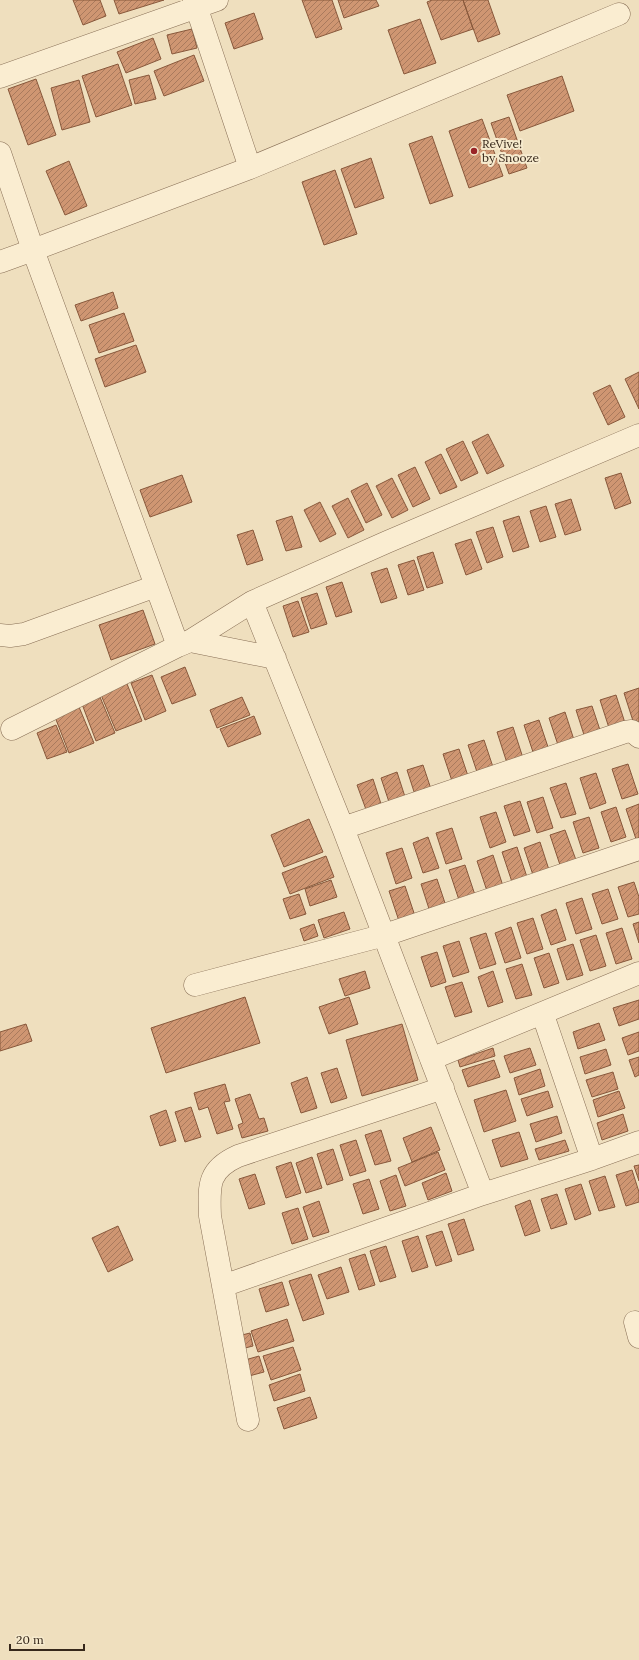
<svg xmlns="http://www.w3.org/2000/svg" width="639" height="1660" viewBox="0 0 639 1660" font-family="Lora,serif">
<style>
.building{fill:url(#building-hatch);stroke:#88583b}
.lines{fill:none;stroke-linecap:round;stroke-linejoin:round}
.minor-casing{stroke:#886f56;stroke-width:23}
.minor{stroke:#faedd1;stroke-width:22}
.poi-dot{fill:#992427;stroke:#f6eacd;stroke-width:1.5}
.labels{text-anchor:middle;stroke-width:4;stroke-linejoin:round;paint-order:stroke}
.poi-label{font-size:12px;fill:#37281b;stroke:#f6eacd;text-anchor:start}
</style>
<defs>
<pattern id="building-hatch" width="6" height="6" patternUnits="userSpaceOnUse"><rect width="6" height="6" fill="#cf9672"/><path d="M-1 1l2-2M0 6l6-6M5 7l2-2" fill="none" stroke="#a97a5d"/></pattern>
</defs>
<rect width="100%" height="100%" fill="#efdfbe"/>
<path class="building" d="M 73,0 L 100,0 L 106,16 L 83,25 Z
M 114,0 L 164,0 L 119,14 Z
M 302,0 L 332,0 L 342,29 L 316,38 Z
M 338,0 L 376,0 L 379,6 L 344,18 Z
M 432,0 L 463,0 L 473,29 L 441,40 L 427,2 Z
M 463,0 L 488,0 L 500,34 L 478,42 Z
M 254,13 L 263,39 L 234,49 L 225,23 Z
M 420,19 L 436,63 L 404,74 L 388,30 Z
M 192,29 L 197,48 L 172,54 L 167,35 Z
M 153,38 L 161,59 L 126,73 L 117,52 Z
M 194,55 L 204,81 L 164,96 L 154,71 Z
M 118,64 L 132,105 L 96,117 L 82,76 Z
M 149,75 L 156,99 L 135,104 L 129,80 Z
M 562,76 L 574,111 L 520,131 L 507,95 Z
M 36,79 L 56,135 L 28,145 L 8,89 Z
M 79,80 L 90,122 L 62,130 L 51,88 Z
M 509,117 L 527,168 L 509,174 L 491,123 Z
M 482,119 L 503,176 L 469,188 L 449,131 Z
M 432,136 L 453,196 L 430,204 L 409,144 Z
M 371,158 L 384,198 L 355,208 L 341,169 Z
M 69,161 L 87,206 L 65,215 L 46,171 Z
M 335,170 L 357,234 L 324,245 L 302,182 Z
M 113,292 L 118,308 L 81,321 L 75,305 Z
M 124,313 L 134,341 L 99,353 L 89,325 Z
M 136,345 L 146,372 L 105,387 L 95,359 Z
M 639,372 L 639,409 L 625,379 Z
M 610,385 L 625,417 L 608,425 L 593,393 Z
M 488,434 L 504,466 L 487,474 L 472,442 Z
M 463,441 L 478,473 L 461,481 L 446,449 Z
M 441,454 L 457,487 L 440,494 L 425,462 Z
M 415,467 L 430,499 L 413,507 L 398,475 Z
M 621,473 L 631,503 L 615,509 L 605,478 Z
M 182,475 L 192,502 L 150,517 L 140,490 Z
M 392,478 L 408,510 L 392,518 L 376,486 Z
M 367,483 L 382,515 L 366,523 L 351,491 Z
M 348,498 L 364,530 L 348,538 L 332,506 Z
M 571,499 L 581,530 L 565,535 L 555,504 Z
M 320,502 L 336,534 L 320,542 L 304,510 Z
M 546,506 L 556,537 L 540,542 L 530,511 Z
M 292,516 L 302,547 L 286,551 L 276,521 Z
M 519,516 L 529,547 L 513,552 L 503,521 Z
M 493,527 L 503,557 L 487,563 L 476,532 Z
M 253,530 L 263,560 L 247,565 L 237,535 Z
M 471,539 L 482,569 L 466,575 L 455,544 Z
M 433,552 L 443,583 L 427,588 L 417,557 Z
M 414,560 L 424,590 L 408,595 L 398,565 Z
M 387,568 L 397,598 L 381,603 L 371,573 Z
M 342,582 L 352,612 L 336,617 L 326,587 Z
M 317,593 L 327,624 L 311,629 L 301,598 Z
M 298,601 L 309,632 L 293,637 L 283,606 Z
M 143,610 L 155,644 L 111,660 L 99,625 Z
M 185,667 L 196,695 L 172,704 L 161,677 Z
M 152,675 L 166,711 L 145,720 L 131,683 Z
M 125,679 L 142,721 L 116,731 L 99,690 Z
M 639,688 L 639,722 L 634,724 L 624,693 Z
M 616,695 L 626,726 L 610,731 L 600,700 Z
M 100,697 L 115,733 L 96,741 L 82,704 Z
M 242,697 L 250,715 L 217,728 L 210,710 Z
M 592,706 L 602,736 L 586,741 L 576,710 Z
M 79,707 L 94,743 L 69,753 L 55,717 Z
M 565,712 L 575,743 L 559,748 L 549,718 Z
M 254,716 L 261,734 L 228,747 L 220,729 Z
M 539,720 L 549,750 L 534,755 L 524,725 Z
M 56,725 L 67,752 L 47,759 L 37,733 Z
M 513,727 L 523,758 L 507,763 L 497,732 Z
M 484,740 L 494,770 L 478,775 L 468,745 Z
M 459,749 L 469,779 L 453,784 L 443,754 Z
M 628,764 L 638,794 L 622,799 L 612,769 Z
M 423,765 L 433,795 L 417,801 L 407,770 Z
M 397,772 L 407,803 L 391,808 L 381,778 Z
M 596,773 L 606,803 L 590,809 L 580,778 Z
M 373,779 L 383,810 L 368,815 L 357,785 Z
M 566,783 L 576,814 L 561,818 L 550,788 Z
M 543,797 L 553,828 L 537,833 L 527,802 Z
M 520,801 L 530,831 L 514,836 L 504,806 Z
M 639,804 L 639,838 L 636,839 L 626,809 Z
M 616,807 L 626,837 L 611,842 L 601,812 Z
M 496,812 L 506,842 L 490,848 L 480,817 Z
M 589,817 L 599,848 L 583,853 L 573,822 Z
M 309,819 L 323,852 L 284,867 L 271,835 Z
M 452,828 L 462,859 L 446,864 L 436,833 Z
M 565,830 L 576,860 L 560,865 L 550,835 Z
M 428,837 L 439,868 L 423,873 L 413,843 Z
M 540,842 L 550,873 L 534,878 L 524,848 Z
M 517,847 L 527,877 L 512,882 L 502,852 Z
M 402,848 L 412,878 L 396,884 L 386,853 Z
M 493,855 L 503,886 L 487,891 L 477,861 Z
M 326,856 L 334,877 L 290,894 L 282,873 Z
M 465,865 L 475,895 L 459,900 L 449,870 Z
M 437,879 L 447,909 L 431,915 L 421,884 Z
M 331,880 L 337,897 L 310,906 L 305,889 Z
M 634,882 L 639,897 L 639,914 L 628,917 L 618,887 Z
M 405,886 L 415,916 L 399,921 L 389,891 Z
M 608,889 L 618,919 L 602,924 L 592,894 Z
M 299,894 L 306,914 L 290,919 L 283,899 Z
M 582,898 L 592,929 L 576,934 L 566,903 Z
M 556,909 L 566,940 L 551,945 L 541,915 Z
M 344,912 L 350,929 L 324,938 L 318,920 Z
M 533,918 L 543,949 L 527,954 L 517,923 Z
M 639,922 L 639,943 L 633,924 Z
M 314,924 L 318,936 L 304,941 L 300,929 Z
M 511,927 L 521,958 L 505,963 L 495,933 Z
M 622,928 L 632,959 L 616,964 L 606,933 Z
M 486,933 L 496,964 L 480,969 L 470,938 Z
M 596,935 L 606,966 L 590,971 L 580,940 Z
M 459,941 L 469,972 L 453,977 L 443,946 Z
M 573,944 L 583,975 L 567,980 L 557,949 Z
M 437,952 L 446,982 L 431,987 L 421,957 Z
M 549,953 L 559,983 L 544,988 L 534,958 Z
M 522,964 L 532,995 L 516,999 L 506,969 Z
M 365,971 L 370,988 L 345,996 L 339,979 Z
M 493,971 L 503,1002 L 488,1007 L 478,977 Z
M 462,982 L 472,1012 L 455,1017 L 445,987 Z
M 245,997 L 260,1043 L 166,1073 L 151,1028 Z
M 349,997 L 358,1024 L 329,1034 L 319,1007 Z
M 639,1000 L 639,1019 L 619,1026 L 613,1008 Z
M 599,1023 L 605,1040 L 578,1049 L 573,1032 Z
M 26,1024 L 32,1041 L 0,1051 L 0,1032 Z
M 402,1024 L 418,1080 L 362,1096 L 346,1040 Z
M 639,1032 L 639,1051 L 628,1055 L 622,1038 Z
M 493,1048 L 495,1056 L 460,1067 L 458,1060 Z
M 530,1048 L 536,1065 L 510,1073 L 504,1056 Z
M 606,1049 L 611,1065 L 585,1074 L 580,1057 Z
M 639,1057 L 639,1075 L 635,1077 L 629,1060 Z
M 494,1060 L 500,1077 L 468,1087 L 462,1070 Z
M 337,1068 L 347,1098 L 331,1103 L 321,1073 Z
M 540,1069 L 545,1086 L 519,1095 L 514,1078 Z
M 613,1072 L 618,1089 L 592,1097 L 586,1080 Z
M 307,1077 L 317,1108 L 301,1113 L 291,1083 Z
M 225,1084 L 230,1101 L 224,1102 L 233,1129 L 217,1134 L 208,1107 L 199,1110 L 194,1093 Z
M 506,1090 L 516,1121 L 484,1132 L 474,1100 Z
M 548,1091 L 553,1107 L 527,1116 L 521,1099 Z
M 619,1091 L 625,1108 L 598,1117 L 593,1100 Z
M 250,1094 L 259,1119 L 264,1118 L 268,1131 L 242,1138 L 238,1125 L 243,1123 L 235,1099 Z
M 191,1107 L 201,1137 L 185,1142 L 175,1112 Z
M 166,1110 L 176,1141 L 160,1146 L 150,1116 Z
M 623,1114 L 628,1131 L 602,1140 L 597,1123 Z
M 557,1116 L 562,1133 L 536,1142 L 530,1124 Z
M 431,1127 L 440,1150 L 412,1162 L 403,1138 Z
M 381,1130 L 391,1161 L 375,1165 L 365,1135 Z
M 519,1132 L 528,1159 L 501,1167 L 492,1140 Z
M 356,1140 L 366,1171 L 350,1176 L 340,1145 Z
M 565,1140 L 569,1151 L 539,1160 L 535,1149 Z
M 333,1149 L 343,1180 L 327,1185 L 317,1154 Z
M 438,1152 L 445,1170 L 405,1186 L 398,1168 Z
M 312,1157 L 322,1188 L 306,1193 L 296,1163 Z
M 291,1162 L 301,1193 L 286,1198 L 276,1167 Z
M 639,1165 L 639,1181 L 634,1166 Z
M 632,1170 L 639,1192 L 639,1202 L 626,1206 L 616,1175 Z
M 446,1173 L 452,1191 L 428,1200 L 422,1183 Z
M 255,1174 L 265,1204 L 249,1209 L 239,1179 Z
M 396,1175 L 406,1206 L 390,1211 L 380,1181 Z
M 605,1176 L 615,1207 L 599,1211 L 589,1181 Z
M 369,1179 L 379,1209 L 363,1214 L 353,1184 Z
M 581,1184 L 591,1214 L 575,1220 L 565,1189 Z
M 557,1194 L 567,1224 L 551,1229 L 541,1199 Z
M 530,1200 L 540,1231 L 525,1236 L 515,1206 Z
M 319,1201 L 329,1232 L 313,1237 L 303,1207 Z
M 298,1208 L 308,1239 L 292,1244 L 282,1213 Z
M 464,1219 L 474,1250 L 458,1255 L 448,1224 Z
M 118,1226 L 133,1260 L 108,1272 L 92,1238 Z
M 442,1231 L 452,1261 L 436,1266 L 426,1236 Z
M 418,1236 L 428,1267 L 412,1272 L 402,1241 Z
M 386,1246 L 396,1277 L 380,1282 L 370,1251 Z
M 365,1254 L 375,1285 L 359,1290 L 349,1259 Z
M 341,1267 L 349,1292 L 327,1299 L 318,1275 Z
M 311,1274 L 324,1314 L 303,1321 L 289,1281 Z
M 282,1282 L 289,1305 L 266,1312 L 259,1289 Z
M 287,1319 L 294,1341 L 258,1352 L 251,1331 Z
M 250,1333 L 253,1346 L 245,1348 L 242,1335 Z
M 293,1347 L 301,1370 L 271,1380 L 263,1356 Z
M 259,1356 L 264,1372 L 249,1376 L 245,1360 Z
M 300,1374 L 305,1391 L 274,1401 L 269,1385 Z
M 310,1397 L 317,1418 L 284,1429 L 277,1408 Z"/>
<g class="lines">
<defs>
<path id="minor" d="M 194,0 L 250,168 L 33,250 L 178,646 L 190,641 L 252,602 L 343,828 L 431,1059
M 0,77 L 217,0
M 0,153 L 33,250 L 0,262
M 250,168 L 619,14
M 252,602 L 387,542 L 639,435
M 0,635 L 10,636 L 24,634 L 156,586
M 190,641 L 275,658
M 12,729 L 178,646
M 343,828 L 625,732 L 632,731 L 639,737
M 639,973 L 431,1059 L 483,1194 L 592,1159 L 639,1142
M 195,985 L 385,935 L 639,849
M 543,1015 L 592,1159
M 223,1286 L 483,1194
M 635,1322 L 639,1337
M 248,1420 L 210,1216 C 209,1186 207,1170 238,1156 L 443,1088"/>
</defs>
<use href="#minor" class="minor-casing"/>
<use href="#minor" class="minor"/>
</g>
<circle class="poi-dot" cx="474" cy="151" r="4"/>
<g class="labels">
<g class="poi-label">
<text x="482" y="148">ReVive!<tspan x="482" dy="14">by Snooze</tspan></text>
</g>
</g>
<path d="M10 1644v6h74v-6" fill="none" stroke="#37281b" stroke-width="2"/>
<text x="16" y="1644" font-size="12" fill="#37281b" stroke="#f6eacd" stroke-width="3" paint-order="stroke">20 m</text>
</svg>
